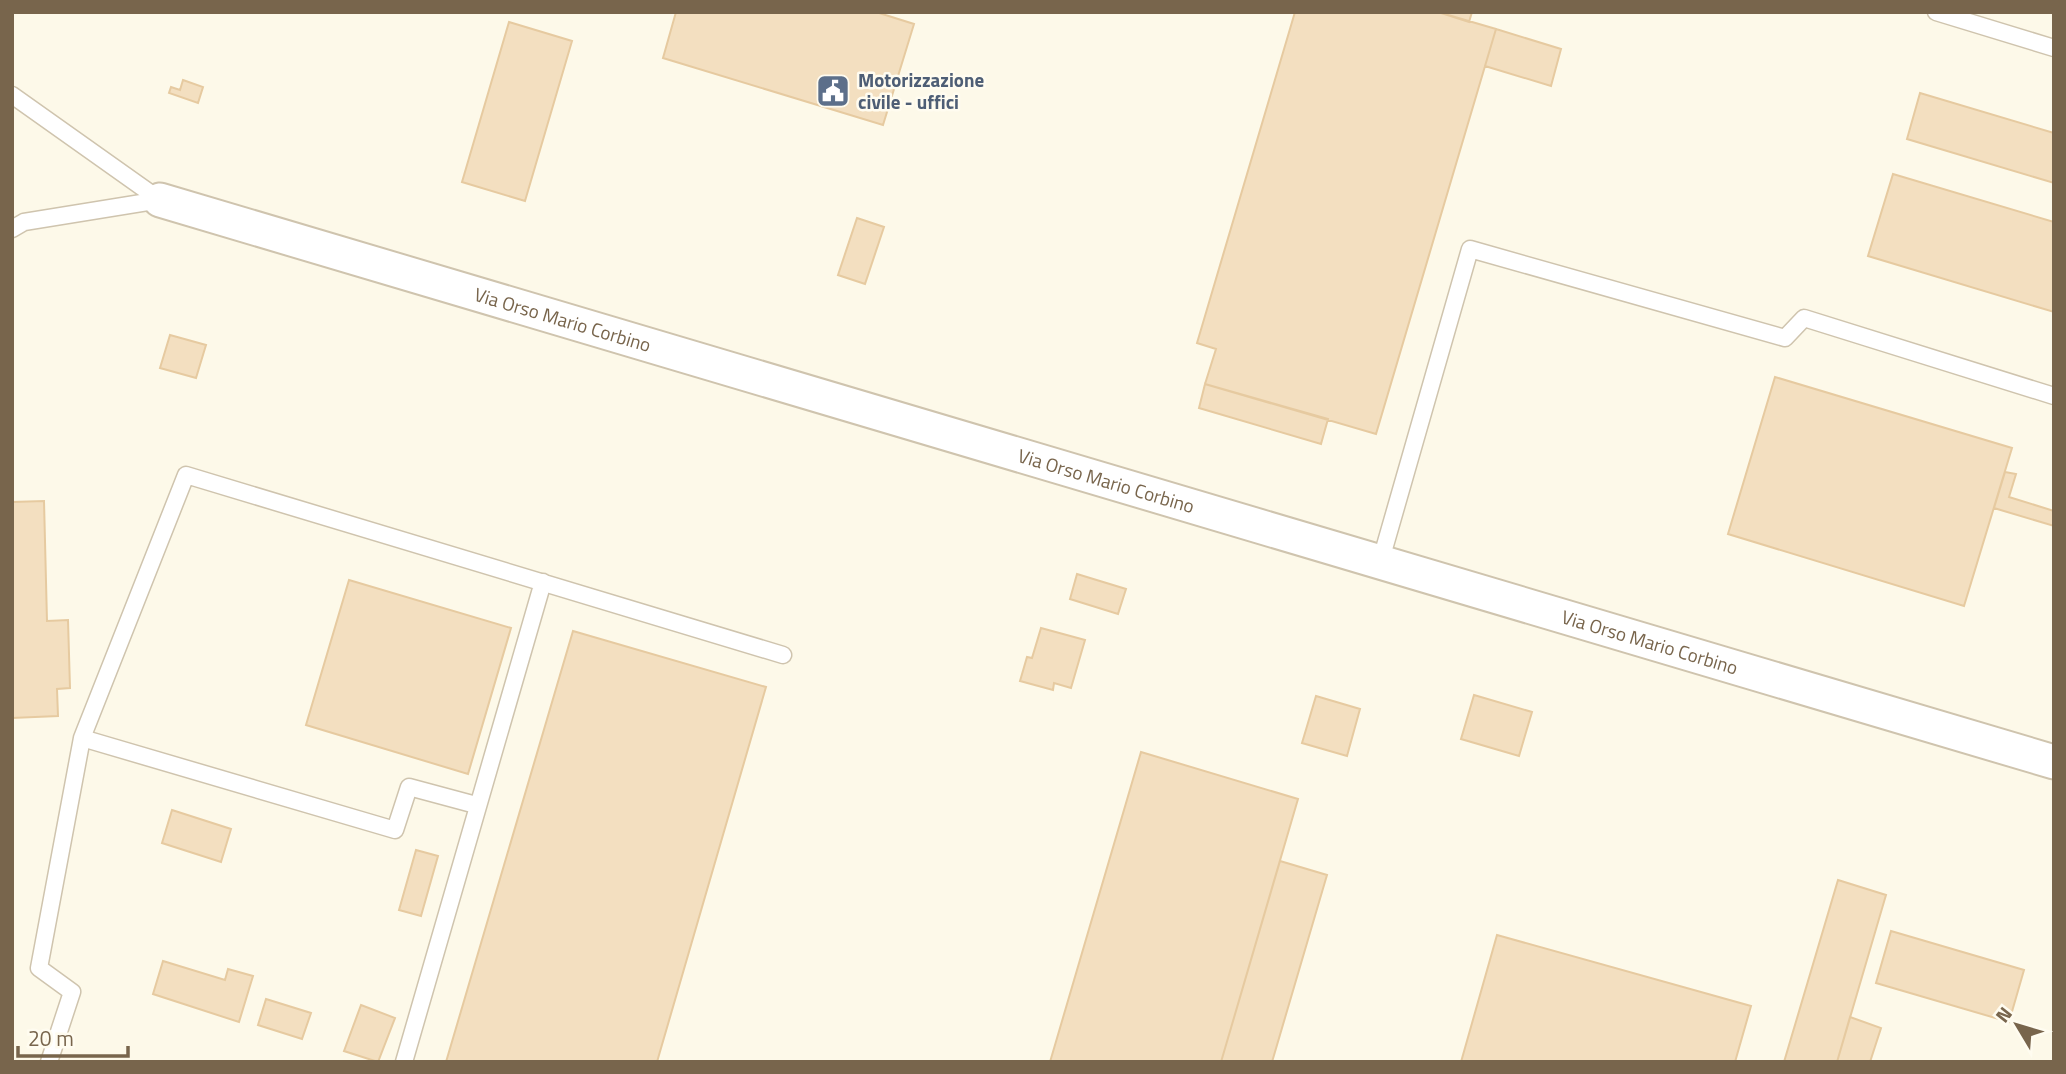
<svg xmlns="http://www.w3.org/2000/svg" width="2066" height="1074" viewBox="0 0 2066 1074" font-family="'Titillium Web',sans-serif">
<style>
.building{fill:#f3dfc0;stroke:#e6caa0;stroke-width:2}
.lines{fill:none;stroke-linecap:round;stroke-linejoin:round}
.lane-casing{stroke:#cfc4ae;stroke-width:19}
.street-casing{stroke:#cfc4ae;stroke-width:37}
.lane{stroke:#fff;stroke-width:16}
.street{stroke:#fff;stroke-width:33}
.labels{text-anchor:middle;stroke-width:5;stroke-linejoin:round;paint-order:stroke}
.service-label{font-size:19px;font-weight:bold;fill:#4e5e75;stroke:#fffcf0;text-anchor:start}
.street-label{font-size:19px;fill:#78654c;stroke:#fffcf0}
</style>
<rect width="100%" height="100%" fill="#fdf9e9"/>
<path class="building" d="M 676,12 L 876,12 L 914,24 L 883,125 L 663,58 Z
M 1295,12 L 1438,12 L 1496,29 L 1376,434 L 1205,384 L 1216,349 L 1197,343 Z
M 1438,12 L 1472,12 L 1469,22 Z
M 509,22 L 572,41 L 525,201 L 462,182 Z
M 1496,29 L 1561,49 L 1551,86 L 1485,66 Z
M 183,80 L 203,87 L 198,103 L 169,93 L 171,87 L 180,90 Z
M 1920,93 L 2054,133 L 2054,183 L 1907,139 Z
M 1893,174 L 2054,222 L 2054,312 L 1868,256 Z
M 857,218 L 884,227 L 865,284 L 838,275 Z
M 170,335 L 206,345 L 196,378 L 160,368 Z
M 1775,377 L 2012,448 L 1964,606 L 1728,534 Z
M 1205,384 L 1328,419 L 1321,444 L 1199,408 Z
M 2005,472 L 2016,474 L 2009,497 L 2054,511 L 2054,526 L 1994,508 Z
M 44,501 L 47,621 L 68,620 L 70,688 L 57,689 L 58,716 L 12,718 L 12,502 Z
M 1077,574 L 1126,589 L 1118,614 L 1070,599 Z
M 349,580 L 511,628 L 468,774 L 306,725 Z
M 1041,628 L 1085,640 L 1071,688 L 1054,683 L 1053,690 L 1020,681 L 1027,657 L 1032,658 Z
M 573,631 L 766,687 L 659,1055 L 657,1062 L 446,1062 Z
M 1474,695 L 1532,712 L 1519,756 L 1461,739 Z
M 1316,696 L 1360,709 L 1347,756 L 1302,743 Z
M 1141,752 L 1298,799 L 1221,1062 L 1050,1062 Z
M 172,810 L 231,829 L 221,862 L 162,843 Z
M 416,850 L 438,856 L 421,916 L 399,910 Z
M 1280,861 L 1327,875 L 1272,1062 L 1221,1062 Z
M 1838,880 L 1886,895 L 1837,1062 L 1784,1062 Z
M 1891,931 L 2024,970 L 2009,1022 L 1876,983 Z
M 1497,935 L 1751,1006 L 1735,1062 L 1461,1062 Z
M 163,961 L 225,980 L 228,969 L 253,976 L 239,1022 L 153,994 Z
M 266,999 L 311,1013 L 302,1039 L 258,1025 Z
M 361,1005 L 395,1018 L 378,1062 L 344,1051 Z
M 1850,1017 L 1881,1028 L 1870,1062 L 1837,1062 Z"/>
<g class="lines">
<defs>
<path id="lane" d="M 1936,12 L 2054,48
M 12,95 L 160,200
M 12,229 L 24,222 L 160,200
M 1380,563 L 1470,249 L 1785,338 L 1804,318 L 2054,396
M 82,738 L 395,830 L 409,787 L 476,805
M 49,1062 L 72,992 L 39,968 L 82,738 L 186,475 L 783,655
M 404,1062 L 543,582"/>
<g id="street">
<path id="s1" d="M 160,200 L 2054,762"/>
</g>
</defs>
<use href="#lane" class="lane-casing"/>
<use href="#street" class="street-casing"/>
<use href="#lane" class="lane"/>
<use href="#street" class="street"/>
</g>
<defs>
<symbol id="civic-square" viewBox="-11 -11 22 22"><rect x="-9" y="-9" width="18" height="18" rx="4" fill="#5c6f8a" stroke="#fffcf0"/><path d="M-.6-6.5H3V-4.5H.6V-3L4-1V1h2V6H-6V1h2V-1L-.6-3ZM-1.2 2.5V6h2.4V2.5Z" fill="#fff"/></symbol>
</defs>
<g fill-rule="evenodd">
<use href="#civic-square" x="814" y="72" width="38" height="38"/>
</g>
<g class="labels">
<g class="service-label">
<text x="858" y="87">Motorizzazione<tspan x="858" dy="22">civile - uffici</tspan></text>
</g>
<g class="street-label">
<text dy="7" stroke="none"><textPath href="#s1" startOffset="420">Via Orso Mario Corbino</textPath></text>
<text dy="7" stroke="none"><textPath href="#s1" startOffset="987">Via Orso Mario Corbino</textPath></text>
<text dy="7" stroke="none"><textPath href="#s1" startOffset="1554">Via Orso Mario Corbino</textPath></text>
</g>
</g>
<rect width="2066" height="1074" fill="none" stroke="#78654c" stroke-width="28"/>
<g transform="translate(2017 1025) rotate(308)" stroke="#fffcf0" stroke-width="5" paint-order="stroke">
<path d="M0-5L12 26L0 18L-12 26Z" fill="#78654c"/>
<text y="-10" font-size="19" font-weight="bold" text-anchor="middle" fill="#78654c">N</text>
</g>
<path d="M18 1046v10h110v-10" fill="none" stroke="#78654c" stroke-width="3.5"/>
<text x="28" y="1046" font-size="21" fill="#78654c" stroke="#fffcf0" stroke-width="5" paint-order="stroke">20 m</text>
</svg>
